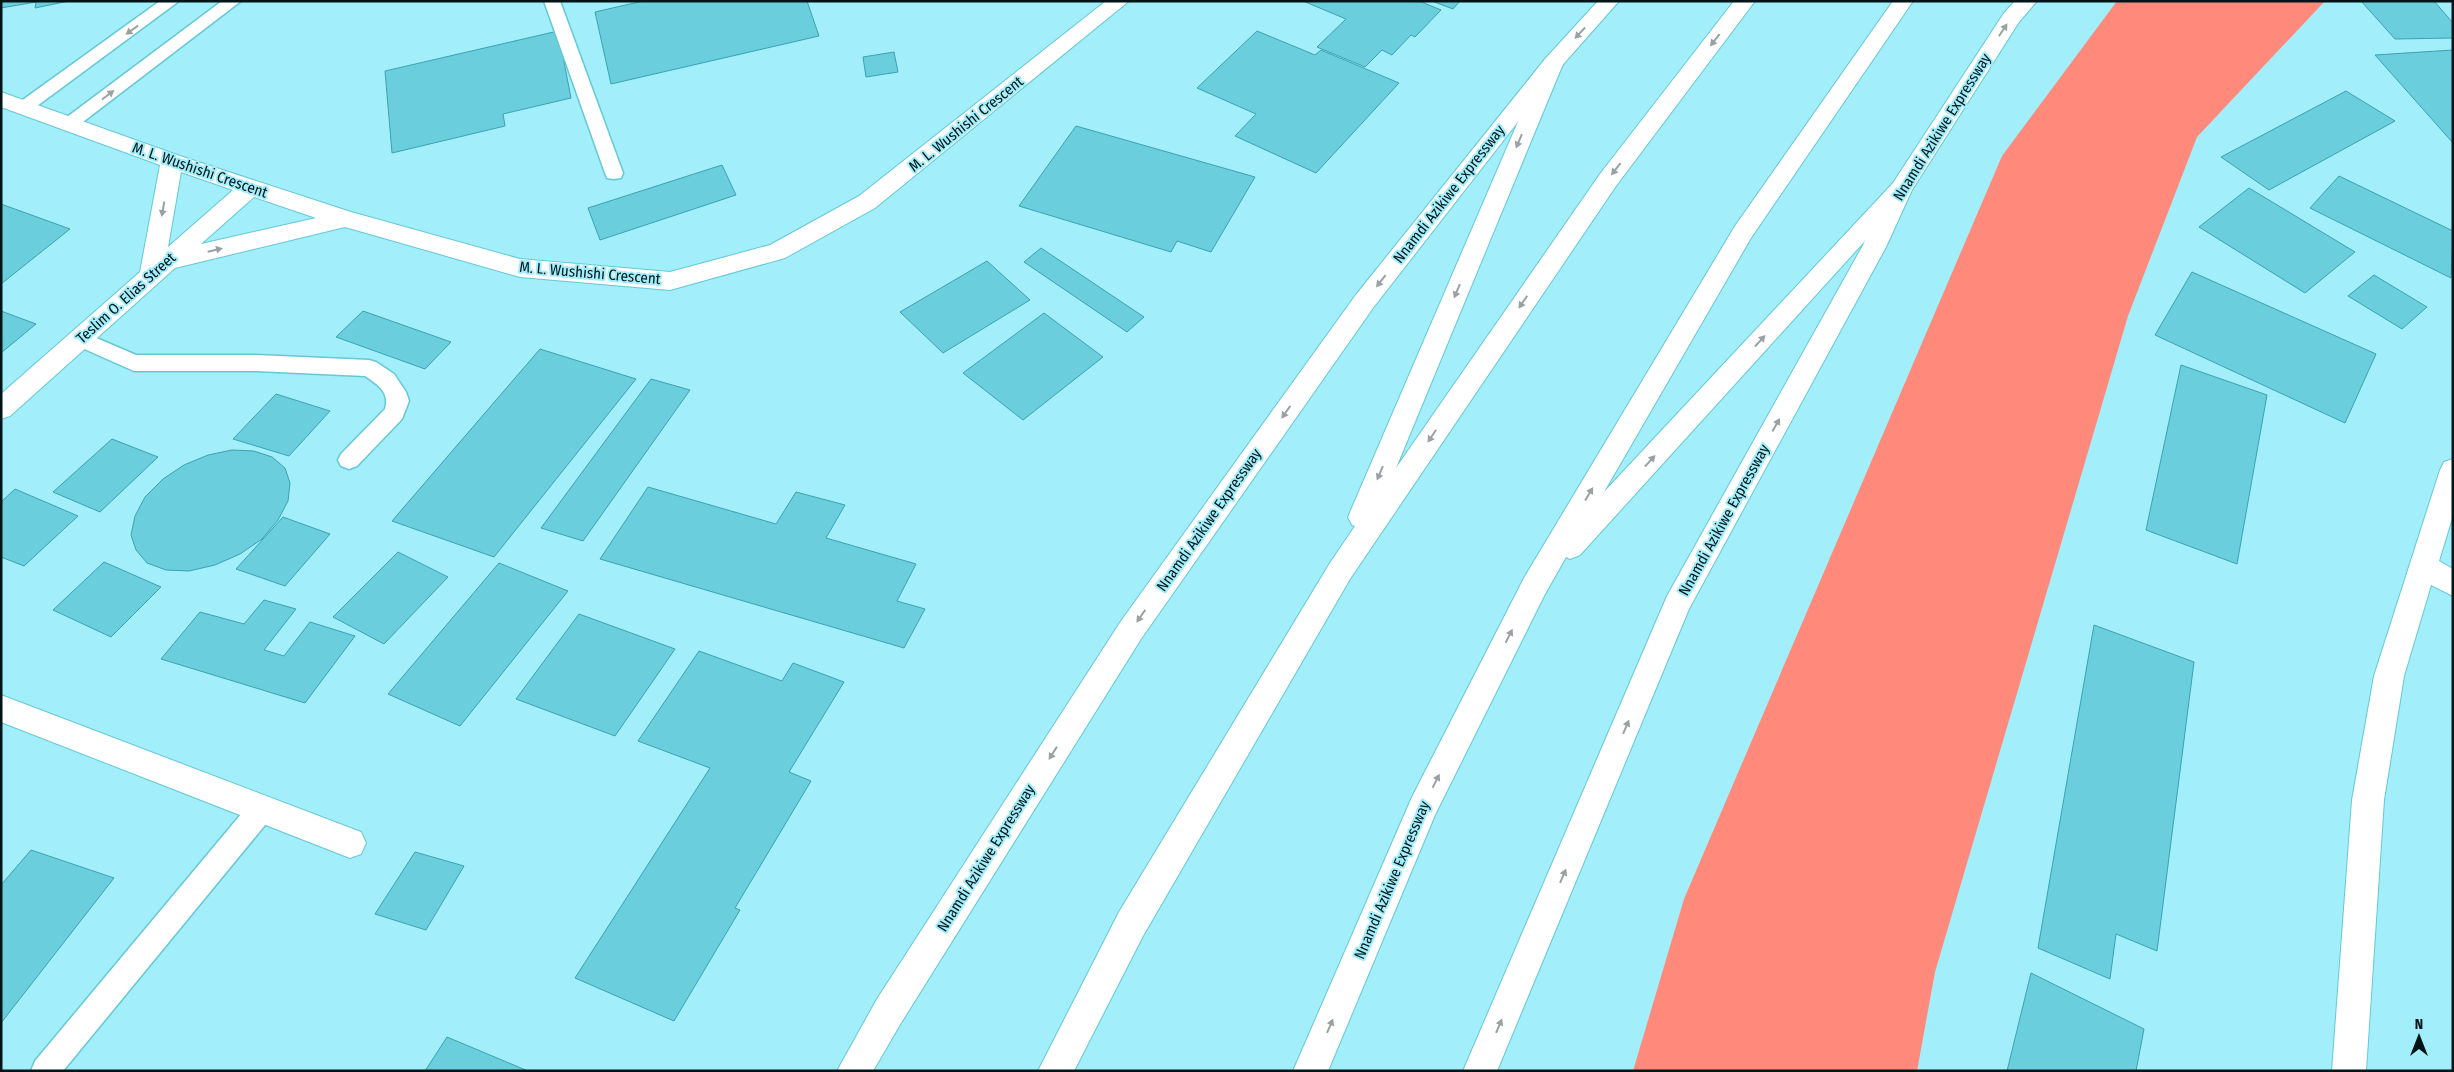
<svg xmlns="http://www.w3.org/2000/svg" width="2454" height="1072" viewBox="0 0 2454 1072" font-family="'Fira Sans Condensed',sans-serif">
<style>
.green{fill:#ff8a7c}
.building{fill:#6bcedd;stroke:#3aa2b1}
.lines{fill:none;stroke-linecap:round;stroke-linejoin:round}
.service-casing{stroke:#64c8d6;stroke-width:3}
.minor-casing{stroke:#64c8d6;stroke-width:2}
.trunk-casing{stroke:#64c8d6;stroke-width:2}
.motorway-casing{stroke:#64c8d6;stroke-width:2}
.service{fill:#fff;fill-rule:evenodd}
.minor{fill:#fff;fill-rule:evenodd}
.trunk{fill:#fff;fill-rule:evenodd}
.motorway{fill:#fff;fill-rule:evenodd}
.oneway{fill:#99a1a2}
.labels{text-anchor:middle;stroke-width:4;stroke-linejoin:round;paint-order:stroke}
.street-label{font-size:15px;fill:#011417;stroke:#a2eefa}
</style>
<rect width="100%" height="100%" fill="#a2eefa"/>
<path class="green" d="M 2117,1 L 2325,1 L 2197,137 L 2128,316 L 1935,972 L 1917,1071 L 1633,1071 L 1684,899 L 2002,156 Z"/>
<path class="building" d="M 1,1 L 69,1 L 35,8 L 36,2 L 1,8 Z
M 643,1 L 807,1 L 819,36 L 611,84 L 595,12 Z
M 1303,1 L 1419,1 L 1441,10 L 1415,37 L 1411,35 L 1392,55 L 1382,50 L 1365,67 L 1317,47 L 1346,19 Z
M 1432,1 L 1460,1 L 1453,9 Z
M 2361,1 L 2434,1 L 2453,23 L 2453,38 L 2395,39 Z
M 558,31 L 571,98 L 503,114 L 505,126 L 392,153 L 385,71 Z
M 1257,31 L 1315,55 L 1321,50 L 1399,83 L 1316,173 L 1235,136 L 1256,114 L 1197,88 Z
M 2453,50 L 2453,143 L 2375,55 Z
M 894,52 L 898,72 L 866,77 L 863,57 Z
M 2346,91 L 2395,121 L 2269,190 L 2221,157 Z
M 1076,126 L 1255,177 L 1211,252 L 1177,241 L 1171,252 L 1019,206 Z
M 722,165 L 736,195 L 600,240 L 588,208 Z
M 2339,176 L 2453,231 L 2451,278 L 2310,208 Z
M 2249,188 L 2355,252 L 2305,293 L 2199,227 Z
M 1,204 L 70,229 L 1,284 Z
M 1041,248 L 1144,317 L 1127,332 L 1024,262 Z
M 987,261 L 1030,300 L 943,353 L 900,312 Z
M 2192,272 L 2376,354 L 2345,423 L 2155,335 Z
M 2374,275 L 2427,307 L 2402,329 L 2348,296 Z
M 1,311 L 36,324 L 1,353 Z
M 363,311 L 451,342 L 425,369 L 336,337 Z
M 1044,313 L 1103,357 L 1023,420 L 963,373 Z
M 540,349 L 636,379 L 494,557 L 392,521 Z
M 2181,365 L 2267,395 L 2237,564 L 2146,530 Z
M 651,379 L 690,390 L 583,541 L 541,528 Z
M 276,394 L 330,411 L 289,456 L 233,439 Z
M 112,439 L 158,457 L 100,512 L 53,492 Z
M 232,450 L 254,451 L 272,457 L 285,468 L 290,483 L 288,501 L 278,520 L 262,539 L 240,554 L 215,565 L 189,571 L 166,570 L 147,563 L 136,550 L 131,535 L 135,516 L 145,497 L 163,479 L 184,465 L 208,455 Z
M 648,487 L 776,524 L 796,492 L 845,505 L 826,538 L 916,564 L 897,601 L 925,609 L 904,648 L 600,559 Z
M 15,489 L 78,516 L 24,566 L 1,557 L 1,502 Z
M 283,517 L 330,534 L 285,586 L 236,569 Z
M 398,552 L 448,577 L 384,644 L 333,617 Z
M 104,562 L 161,587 L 111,637 L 53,610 Z
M 499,563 L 568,591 L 460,726 L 388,694 Z
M 264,600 L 296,609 L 264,650 L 284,656 L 310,622 L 355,636 L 305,703 L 161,659 L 200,612 L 244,624 Z
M 579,614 L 675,649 L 615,736 L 516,699 Z
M 2094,625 L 2194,662 L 2157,951 L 2116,934 L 2110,979 L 2038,948 Z
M 699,651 L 782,681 L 793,663 L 844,682 L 789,772 L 811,781 L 735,908 L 740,910 L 674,1021 L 575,978 L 710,768 L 638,741 Z
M 31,850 L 114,878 L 1,1023 L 1,885 Z
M 415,852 L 464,866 L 426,930 L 375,914 Z
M 2031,973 L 2144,1029 L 2136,1071 L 2007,1071 Z
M 447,1037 L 528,1071 L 425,1071 Z"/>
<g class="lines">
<defs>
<path id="service" d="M 160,1 L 179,1 L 29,112 L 23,114 L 17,112 L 14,108 L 17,104 Z
M 222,1 L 241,1 L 75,128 L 69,130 L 63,128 L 60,124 L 63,120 Z
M 544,1 L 560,1 L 623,173 L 621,178 L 614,179 L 607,178 L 605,173 Z
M 80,331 L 136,355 L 256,355 L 369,360 L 376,362 L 394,374 L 406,392 L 409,401 L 402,419 L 357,466 L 349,469 L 341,466 L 338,460 L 341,454 L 385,409 C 390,392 378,385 365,376 L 256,371 L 134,371 L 73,344 L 70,339 L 73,334 Z
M 261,798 L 270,801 L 274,810 L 270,819 L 63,1071 L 31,1071 L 35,1061 L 252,801 Z"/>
<path id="minor" d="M 1106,1 L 1129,1 L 875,208 L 785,258 L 670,290 L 520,277 L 345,227 L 175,268 L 10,416 L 1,419 L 1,394 L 140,272 L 160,165 L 1,107 L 1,92 L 180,156 L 351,212 L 520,259 L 670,272 L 770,245 L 859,196 ZM 181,172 L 233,190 L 168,247 ZM 254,197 L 316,218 L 201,244 Z
M 2453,459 L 2453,515 L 2439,561 L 2453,569 L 2453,596 L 2431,585 L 2404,676 L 2384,800 L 2366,1071 L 2332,1071 L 2352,800 L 2374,676 L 2440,470 L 2444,462 Z
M 1,695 L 361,832 L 366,843 L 361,854 L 350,858 L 1,722 Z"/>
<path id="trunk" d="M 1598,1 L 1619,1 L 1559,69 L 1373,308 L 1141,639 L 901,1023 L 873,1071 L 837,1071 L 877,999 L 1121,621 L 1355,296 L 1545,59 Z
M 2015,1 L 2037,1 L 2019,22 L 1912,190 L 1886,247 L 1689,609 L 1497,1071 L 1463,1071 L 1667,596 L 1862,247 L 1893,183 L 2004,13 Z"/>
<path id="motorway" d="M 1734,1 L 1755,1 L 1616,186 L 1350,579 L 1143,936 L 1074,1071 L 1038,1071 L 1119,912 L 1330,563 L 1355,526 L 1352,525 L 1348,517 L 1545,59 L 1552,57 L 1559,59 L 1563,64 L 1396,468 L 1600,174 Z
M 1893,1 L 1913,1 L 1751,238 L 1604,492 L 1893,183 L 1901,181 L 1909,183 L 1912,189 L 1580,555 L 1570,559 L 1566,557 L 1544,596 L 1435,815 L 1328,1071 L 1293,1071 L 1412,797 L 1524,578 L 1735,226 Z"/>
</defs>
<use href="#service" class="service-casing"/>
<use href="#minor" class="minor-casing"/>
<use href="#trunk" class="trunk-casing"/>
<use href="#motorway" class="motorway-casing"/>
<use href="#service" class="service"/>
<use href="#minor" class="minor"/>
<use href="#trunk" class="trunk"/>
<use href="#motorway" class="motorway"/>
</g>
<defs><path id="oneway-solid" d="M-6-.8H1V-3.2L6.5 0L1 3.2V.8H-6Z" transform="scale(1.25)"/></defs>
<g class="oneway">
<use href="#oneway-solid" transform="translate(132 30) rotate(144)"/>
<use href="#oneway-solid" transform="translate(2003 30) rotate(-57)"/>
<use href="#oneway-solid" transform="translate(1580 33) rotate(133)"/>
<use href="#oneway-solid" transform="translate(1715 40) rotate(128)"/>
<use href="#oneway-solid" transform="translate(108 95) rotate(-37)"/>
<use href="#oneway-solid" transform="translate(1519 141) rotate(113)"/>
<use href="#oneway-solid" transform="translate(1616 169) rotate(128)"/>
<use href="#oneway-solid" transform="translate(163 209) rotate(100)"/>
<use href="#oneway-solid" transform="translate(215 250) rotate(-13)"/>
<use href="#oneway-solid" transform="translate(1381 281) rotate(128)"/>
<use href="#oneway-solid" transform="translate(1457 291) rotate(113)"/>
<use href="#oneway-solid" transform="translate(1523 302) rotate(124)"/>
<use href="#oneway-solid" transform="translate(1760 341) rotate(-47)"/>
<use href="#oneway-solid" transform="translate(1286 412) rotate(125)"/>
<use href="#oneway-solid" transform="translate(1776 425) rotate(-61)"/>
<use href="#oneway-solid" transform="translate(1432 436) rotate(124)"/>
<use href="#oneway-solid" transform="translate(1650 461) rotate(-47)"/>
<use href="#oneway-solid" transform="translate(1380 473) rotate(113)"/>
<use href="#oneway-solid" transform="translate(1589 494) rotate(-59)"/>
<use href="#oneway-solid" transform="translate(1141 616) rotate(125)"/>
<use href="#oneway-solid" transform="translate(1509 636) rotate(-63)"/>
<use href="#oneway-solid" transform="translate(1626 727) rotate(-67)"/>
<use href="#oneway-solid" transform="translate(1053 753) rotate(122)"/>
<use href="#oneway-solid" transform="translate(1436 781) rotate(-63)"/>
<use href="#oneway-solid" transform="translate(1563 876) rotate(-67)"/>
<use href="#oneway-solid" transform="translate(1330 1026) rotate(-67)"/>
<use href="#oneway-solid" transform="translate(1499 1026) rotate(-67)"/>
</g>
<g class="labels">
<g class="street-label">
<text transform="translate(966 124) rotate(-39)" y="5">M. L. Wushishi Crescent</text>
<text transform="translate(1942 127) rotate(-58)" y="5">Nnamdi Azikiwe Expressway</text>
<text transform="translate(200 170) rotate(19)" y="5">M. L. Wushishi Crescent</text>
<text transform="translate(1449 194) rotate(-52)" y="5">Nnamdi Azikiwe Expressway</text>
<text transform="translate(590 273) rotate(5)" y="5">M. L. Wushishi Crescent</text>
<text transform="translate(126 298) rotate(-42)" y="5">Teslim O. Elias Street</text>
<text transform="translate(1209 520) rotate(-55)" y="5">Nnamdi Azikiwe Expressway</text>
<text transform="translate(1724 520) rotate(-61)" y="5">Nnamdi Azikiwe Expressway</text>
<text transform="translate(986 858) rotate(-58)" y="5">Nnamdi Azikiwe Expressway</text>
<text transform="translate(1392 880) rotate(-67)" y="5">Nnamdi Azikiwe Expressway</text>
</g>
</g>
<rect width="2454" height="1072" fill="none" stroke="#011417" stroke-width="5"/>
<g transform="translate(2419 1037)" stroke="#a2eefa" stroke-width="4" paint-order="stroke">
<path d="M0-4L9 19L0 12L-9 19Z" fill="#011417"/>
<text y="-8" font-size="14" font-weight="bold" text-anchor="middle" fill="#011417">N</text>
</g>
</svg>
